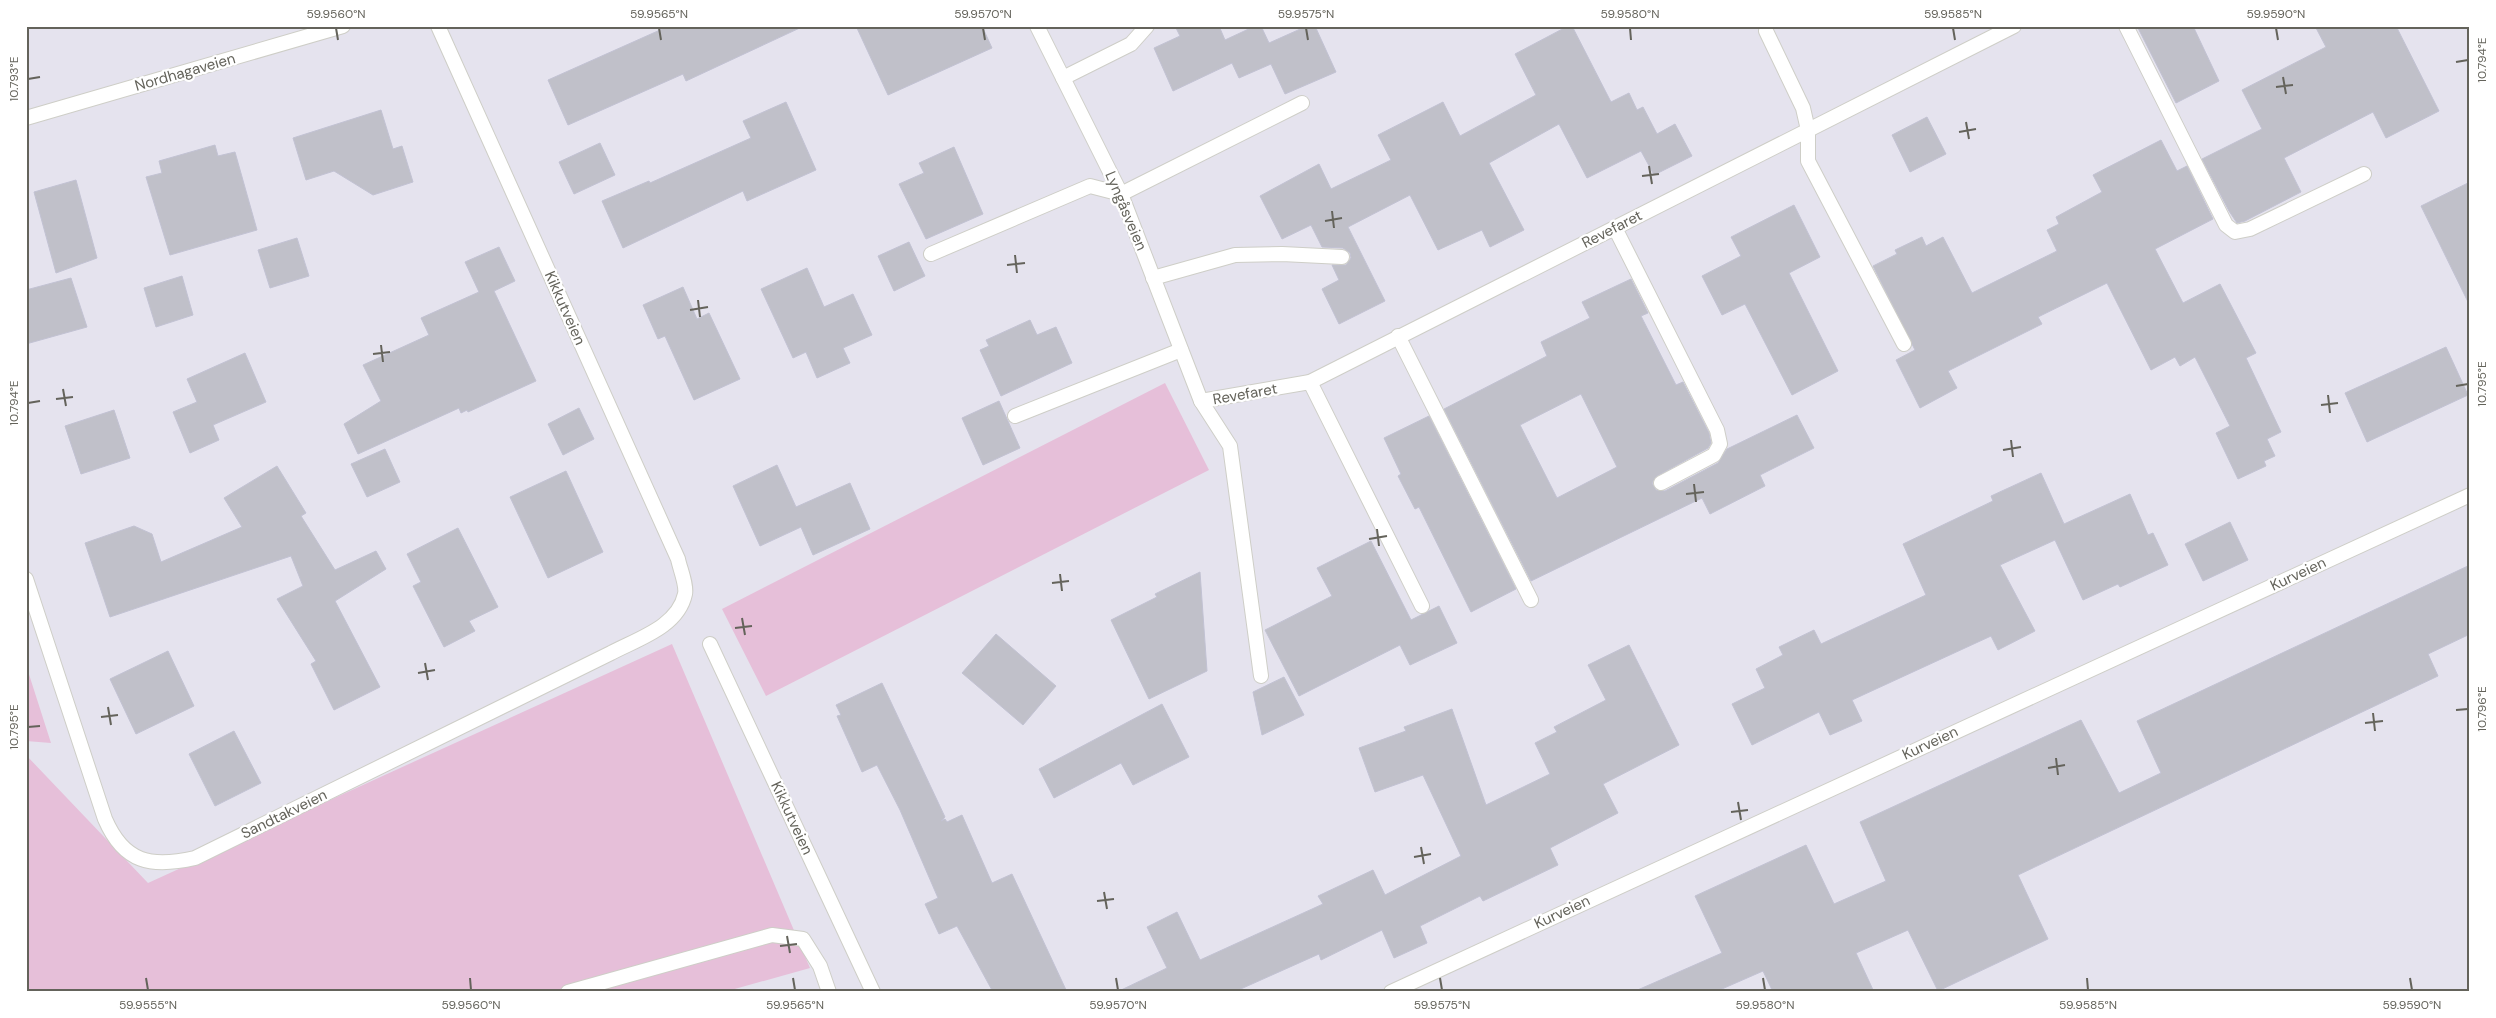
<svg xmlns="http://www.w3.org/2000/svg" width="2496" height="1018" viewBox="0 0 2496 1018" font-family="'DM Sans',sans-serif">
<style>
.green{fill:#e6bfd9}
.building{fill:#c0c0c9;stroke:#c2c2d3;fill-rule:evenodd}
.lines{fill:none;stroke-linecap:round;stroke-linejoin:round}
.service-casing{stroke:#cecec7;stroke-width:16}
.minor-casing{stroke:#cecec7;stroke-width:16}
.service{stroke:#fff;stroke-width:14}
.minor{stroke:#fff;stroke-width:14}
.ticks{fill:none;stroke:#64635b;stroke-width:2}
.labels{text-anchor:middle;stroke-width:4.5;stroke-linejoin:round;paint-order:stroke}
.street-label{font-size:15px;fill:#64635b;stroke:#fff}
.neatline{fill:none;stroke:#64635b;stroke-width:2}
.ticks-label{font-size:12px;text-anchor:middle;fill:#64635b}
</style>
<rect width="100%" height="100%" fill="#e5e3ee"/>
<path class="green" d="M 1165,383 L 1209,470 L 766,696 L 722,609 Z
M 672,644 L 810,968 L 724,992 L 26,992 L 26,755 L 148,883 Z
M 26,665 L 51,743 L 26,741 Z"/>
<path class="building" d="M 669,26 L 804,26 L 686,81 L 683,74 L 568,125 L 548,80 Z
M 856,26 L 982,26 L 992,48 L 888,95 Z
M 1175,26 L 1219,26 L 1225,40 L 1255,26 L 1261,26 L 1269,43 L 1307,26 L 1315,26 L 1336,72 L 1285,94 L 1271,64 L 1239,78 L 1232,63 L 1173,91 L 1154,48 L 1180,36 Z
M 1568,26 L 1572,26 L 1611,102 L 1629,93 L 1637,110 L 1643,107 L 1657,134 L 1675,124 L 1692,156 L 1654,175 L 1641,151 L 1587,178 L 1559,124 L 1489,163 L 1524,230 L 1490,247 L 1482,230 L 1438,250 L 1410,195 L 1348,227 L 1385,301 L 1339,324 L 1322,289 L 1339,280 L 1332,265 L 1346,265 L 1351,258 L 1350,253 L 1343,248 L 1322,247 L 1311,225 L 1282,239 L 1260,196 L 1319,164 L 1331,189 L 1391,160 L 1378,135 L 1443,102 L 1460,136 L 1536,95 L 1515,54 Z
M 2137,26 L 2193,26 L 2219,81 L 2176,103 Z
M 2315,26 L 2396,26 L 2439,111 L 2386,138 L 2373,112 L 2284,158 L 2301,192 L 2245,221 L 2237,223 L 2229,211 L 2202,159 L 2262,129 L 2242,90 L 2326,47 Z
M 786,102 L 816,170 L 747,201 L 743,191 L 623,248 L 602,201 L 649,181 L 650,183 L 751,138 L 743,121 Z
M 381,110 L 393,149 L 402,146 L 413,182 L 373,195 L 334,171 L 306,180 L 293,138 Z
M 1927,117 L 1946,154 L 1910,172 L 1892,135 Z
M 2161,140 L 2177,171 L 2187,166 L 2213,219 L 2155,249 L 2183,303 L 2220,284 L 2256,353 L 2246,358 L 2281,432 L 2267,439 L 2275,456 L 2264,461 L 2266,466 L 2238,479 L 2216,433 L 2230,426 L 2195,357 L 2180,366 L 2175,357 L 2151,370 L 2107,283 L 2038,317 L 2042,324 L 1948,371 L 1957,388 L 1920,408 L 1896,360 L 1915,350 L 1873,266 L 1897,254 L 1895,250 L 1922,237 L 1926,246 L 1943,237 L 1972,293 L 2057,251 L 2047,230 L 2059,224 L 2056,217 L 2102,192 L 2093,175 Z
M 600,143 L 615,175 L 574,194 L 559,162 Z
M 215,145 L 218,156 L 235,152 L 257,230 L 170,255 L 146,177 L 162,173 L 159,161 Z
M 954,147 L 983,214 L 926,239 L 899,184 L 924,173 L 919,163 Z
M 76,180 L 97,258 L 56,273 L 34,192 Z
M 2470,182 L 2470,306 L 2421,206 Z
M 1794,205 L 1820,257 L 1789,273 L 1838,371 L 1792,395 L 1745,304 L 1722,315 L 1702,276 L 1741,256 L 1731,237 Z
M 297,238 L 309,276 L 270,288 L 258,250 Z
M 909,242 L 925,276 L 894,291 L 878,256 Z
M 499,247 L 515,281 L 494,291 L 536,381 L 468,412 L 467,410 L 461,413 L 459,408 L 358,454 L 344,424 L 381,401 L 363,365 L 429,335 L 421,318 L 479,292 L 465,262 Z
M 807,268 L 824,307 L 853,294 L 872,335 L 843,348 L 850,363 L 817,378 L 806,352 L 793,358 L 761,289 Z
M 182,276 L 193,315 L 156,327 L 144,288 Z
M 71,278 L 87,327 L 26,344 L 26,290 Z
M 1631,279 L 1648,313 L 1641,316 L 1676,385 L 1683,382 L 1709,433 L 1711,443 L 1708,448 L 1657,476 L 1652,483 L 1656,490 L 1665,491 L 1718,463 L 1727,449 L 1797,415 L 1814,448 L 1760,475 L 1765,486 L 1710,514 L 1702,498 L 1531,581 L 1444,409 L 1547,356 L 1541,342 L 1590,318 L 1582,302 ZM 1581,394 L 1617,467 L 1557,498 L 1520,425 Z
M 683,287 L 697,319 L 709,313 L 740,379 L 694,400 L 665,336 L 658,339 L 643,305 Z
M 1030,320 L 1037,335 L 1056,327 L 1072,363 L 1001,396 L 980,350 L 989,346 L 986,340 Z
M 2446,347 L 2468,395 L 2367,442 L 2345,393 Z
M 245,353 L 266,402 L 213,425 L 219,440 L 190,453 L 173,412 L 197,402 L 187,379 Z
M 999,401 L 1020,448 L 983,465 L 962,418 Z
M 579,408 L 594,439 L 563,455 L 548,424 Z
M 114,410 L 130,458 L 81,474 L 65,426 Z
M 1429,416 L 1516,589 L 1471,612 L 1419,507 L 1415,509 L 1398,476 L 1401,474 L 1384,438 Z
M 385,449 L 400,482 L 367,497 L 351,464 Z
M 777,465 L 796,507 L 850,483 L 870,529 L 813,555 L 801,527 L 760,546 L 733,486 Z
M 277,466 L 306,513 L 301,516 L 335,570 L 376,551 L 386,569 L 335,601 L 380,687 L 334,710 L 311,664 L 316,661 L 277,599 L 303,586 L 291,556 L 110,617 L 85,543 L 134,526 L 152,534 L 161,562 L 242,527 L 224,498 Z
M 566,471 L 603,552 L 548,578 L 510,497 Z
M 2041,473 L 2064,524 L 2130,494 L 2148,535 L 2153,533 L 2168,565 L 2120,587 L 2118,584 L 2083,600 L 2055,540 L 2000,565 L 2035,631 L 1998,650 L 1991,636 L 1852,700 L 1862,721 L 1830,735 L 1819,712 L 1752,745 L 1732,704 L 1765,688 L 1756,669 L 1783,655 L 1779,647 L 1814,630 L 1821,644 L 1926,595 L 1903,544 L 1993,501 L 1991,496 Z
M 2230,522 L 2248,560 L 2203,581 L 2185,544 Z
M 458,528 L 498,607 L 469,621 L 475,631 L 444,647 L 413,586 L 421,582 L 407,554 Z
M 1371,541 L 1411,620 L 1439,606 L 1457,643 L 1410,665 L 1400,645 L 1299,696 L 1265,630 L 1332,596 L 1317,568 Z
M 2470,565 L 2470,634 L 2428,654 L 2438,676 L 2018,875 L 2048,939 L 1938,991 L 1908,930 L 1856,953 L 1874,992 L 1773,992 L 1763,971 L 1715,992 L 1633,992 L 1722,953 L 1695,896 L 1806,845 L 1834,904 L 1886,881 L 1860,822 L 2081,720 L 2119,793 L 2161,773 L 2137,721 Z
M 1200,572 L 1207,671 L 1149,699 L 1111,620 L 1157,597 L 1155,594 Z
M 996,634 L 1056,686 L 1023,725 L 962,673 Z
M 1629,645 L 1679,745 L 1603,784 L 1618,813 L 1550,848 L 1558,865 L 1483,901 L 1480,896 L 1420,926 L 1427,943 L 1394,958 L 1382,930 L 1321,960 L 1319,954 L 1234,992 L 1117,992 L 1167,968 L 1147,927 L 1177,912 L 1200,960 L 1323,904 L 1318,896 L 1373,870 L 1385,895 L 1461,856 L 1423,775 L 1375,792 L 1359,748 L 1406,731 L 1404,727 L 1452,709 L 1486,805 L 1550,774 L 1535,743 L 1557,732 L 1554,727 L 1606,700 L 1588,665 Z
M 168,651 L 194,706 L 136,734 L 110,679 Z
M 1284,677 L 1304,715 L 1262,735 L 1253,692 Z
M 882,683 L 945,817 L 941,821 L 945,819 L 947,822 L 962,815 L 992,883 L 1012,874 L 1067,992 L 993,992 L 957,926 L 939,934 L 925,904 L 938,898 L 900,810 L 877,765 L 862,772 L 837,716 L 841,715 L 836,705 Z
M 1162,704 L 1189,757 L 1133,785 L 1121,763 L 1054,798 L 1039,769 Z
M 234,731 L 261,783 L 215,806 L 189,754 Z"/>
<g class="lines">
<defs>
<path id="service" d="M 2126,26 L 2226,225 L 2235,232 L 2250,229 L 2364,174
M 1766,31 L 1803,108 L 1808,130 L 1808,161 L 1904,344
M 1063,78 L 1131,44 L 1147,26
M 1615,228 L 1717,430 L 1720,444 L 1714,455 L 1661,483
M 931,254 L 1090,186 L 1121,194 L 1302,103
M 1153,278 L 1235,255 L 1282,254 L 1342,257
M 1398,336 L 1531,600
M 1310,382 L 1422,606
M 1201,401 L 1230,446 L 1261,676
M 1015,416 L 1181,350
M 568,992 L 772,935 L 803,939 L 820,966 L 829,992"/>
<path id="minor" d="M 1037,26 L 1121,194 L 1201,401 L 1310,382 L 2014,26
M 26,118 L 343,26
M 26,579 L 105,819 C 124,863 151,868 195,858 L 611,653 C 637,639 678,627 685,594 C 687,585 680,569 678,559 L 438,26
M 710,644 L 873,992
M 1391,992 L 2470,495"/>
</defs>
<use href="#service" class="service-casing"/>
<use href="#minor" class="minor-casing"/>
<use href="#service" class="service"/>
<use href="#minor" class="minor"/>
</g>
<path class="ticks" d="M 336,28 L 338,40M 659,28 L 661,40M 983,28 L 985,40M 1306,28 L 1308,40M 1630,28 L 1631,40M 1953,28 L 1955,40M 2276,28 L 2278,40M 2456,62 L 2468,60M 2283,77 L 2286,94M 28,79 L 40,77M 2276,87 L 2293,85M 1966,122 L 1969,139M 1959,132 L 1976,129M 1649,166 L 1652,184M 1642,176 L 1659,174M 1332,211 L 1334,228M 1325,221 L 1342,218M 1015,255 L 1017,273M 1007,265 L 1025,263M 698,300 L 700,317M 690,310 L 708,307M 381,345 L 383,362M 373,354 L 390,352M 2456,386 L 2468,384M 63,389 L 66,406M 2328,395 L 2330,413M 56,399 L 73,397M 28,403 L 40,401M 2321,405 L 2338,403M 2011,440 L 2013,457M 2003,450 L 2021,447M 1694,484 L 1696,502M 1686,494 L 1704,492M 1377,529 L 1379,546M 1369,539 L 1387,536M 1060,574 L 1062,591M 1052,583 L 1069,581M 742,618 L 745,635M 735,628 L 752,626M 425,663 L 428,680M 418,673 L 435,670M 108,707 L 111,725M 2456,710 L 2468,709M 2373,713 L 2375,731M 101,717 L 118,715M 2365,723 L 2383,721M 28,727 L 40,726M 2056,758 L 2058,775M 2048,768 L 2065,765M 1738,802 L 1741,820M 1731,812 L 1748,810M 1421,847 L 1424,864M 1414,857 L 1431,854M 1104,892 L 1107,909M 1097,901 L 1114,899M 787,936 L 790,953M 780,946 L 797,944M 146,978 L 148,990M 470,978 L 471,990M 793,978 L 795,990M 1116,978 L 1118,990M 1440,978 L 1442,990M 1763,978 L 1765,990M 2087,978 L 2088,990M 2410,978 L 2412,990"/>
<g class="labels">
<g class="street-label">
<text transform="translate(185 72) rotate(-16)" y="5">Nordhagaveien</text>
<text transform="translate(1126 211) rotate(67)" y="5">Lyngåsveien</text>
<text transform="translate(1612 229) rotate(-27)" y="5">Revefaret</text>
<text transform="translate(565 308) rotate(66)" y="5">Kikkutveien</text>
<text transform="translate(1245 394) rotate(-10)" y="5">Revefaret</text>
<text transform="translate(2298 574) rotate(-25)" y="5">Kurveien</text>
<text transform="translate(1930 743) rotate(-25)" y="5">Kurveien</text>
<text transform="translate(284 814) rotate(-26)" y="5">Sandtakveien</text>
<text transform="translate(792 818) rotate(65)" y="5">Kikkutveien</text>
<text transform="translate(1562 912) rotate(-25)" y="5">Kurveien</text>
</g>
</g>
<rect width="2496" height="1018" fill="none" stroke="#ffffff" stroke-width="55"/>
<rect x="28" y="28" width="2440" height="962" class="neatline"/>
<g class="ticks-label">
<text x="336" y="18">59.9560°N</text>
<text x="659" y="18">59.9565°N</text>
<text x="983" y="18">59.9570°N</text>
<text x="1306" y="18">59.9575°N</text>
<text x="1630" y="18">59.9580°N</text>
<text x="1953" y="18">59.9585°N</text>
<text x="2276" y="18">59.9590°N</text>
<text transform="translate(2482 60) rotate(-90)" y="4">10.794°E</text>
<text transform="translate(14 79) rotate(-90)" y="4">10.793°E</text>
<text transform="translate(2482 384) rotate(-90)" y="4">10.795°E</text>
<text transform="translate(14 403) rotate(-90)" y="4">10.794°E</text>
<text transform="translate(2482 709) rotate(-90)" y="4">10.796°E</text>
<text transform="translate(14 727) rotate(-90)" y="4">10.795°E</text>
<text x="148" y="1009">59.9555°N</text>
<text x="471" y="1009">59.9560°N</text>
<text x="795" y="1009">59.9565°N</text>
<text x="1118" y="1009">59.9570°N</text>
<text x="1442" y="1009">59.9575°N</text>
<text x="1765" y="1009">59.9580°N</text>
<text x="2088" y="1009">59.9585°N</text>
<text x="2412" y="1009">59.9590°N</text>
</g>
</svg>
